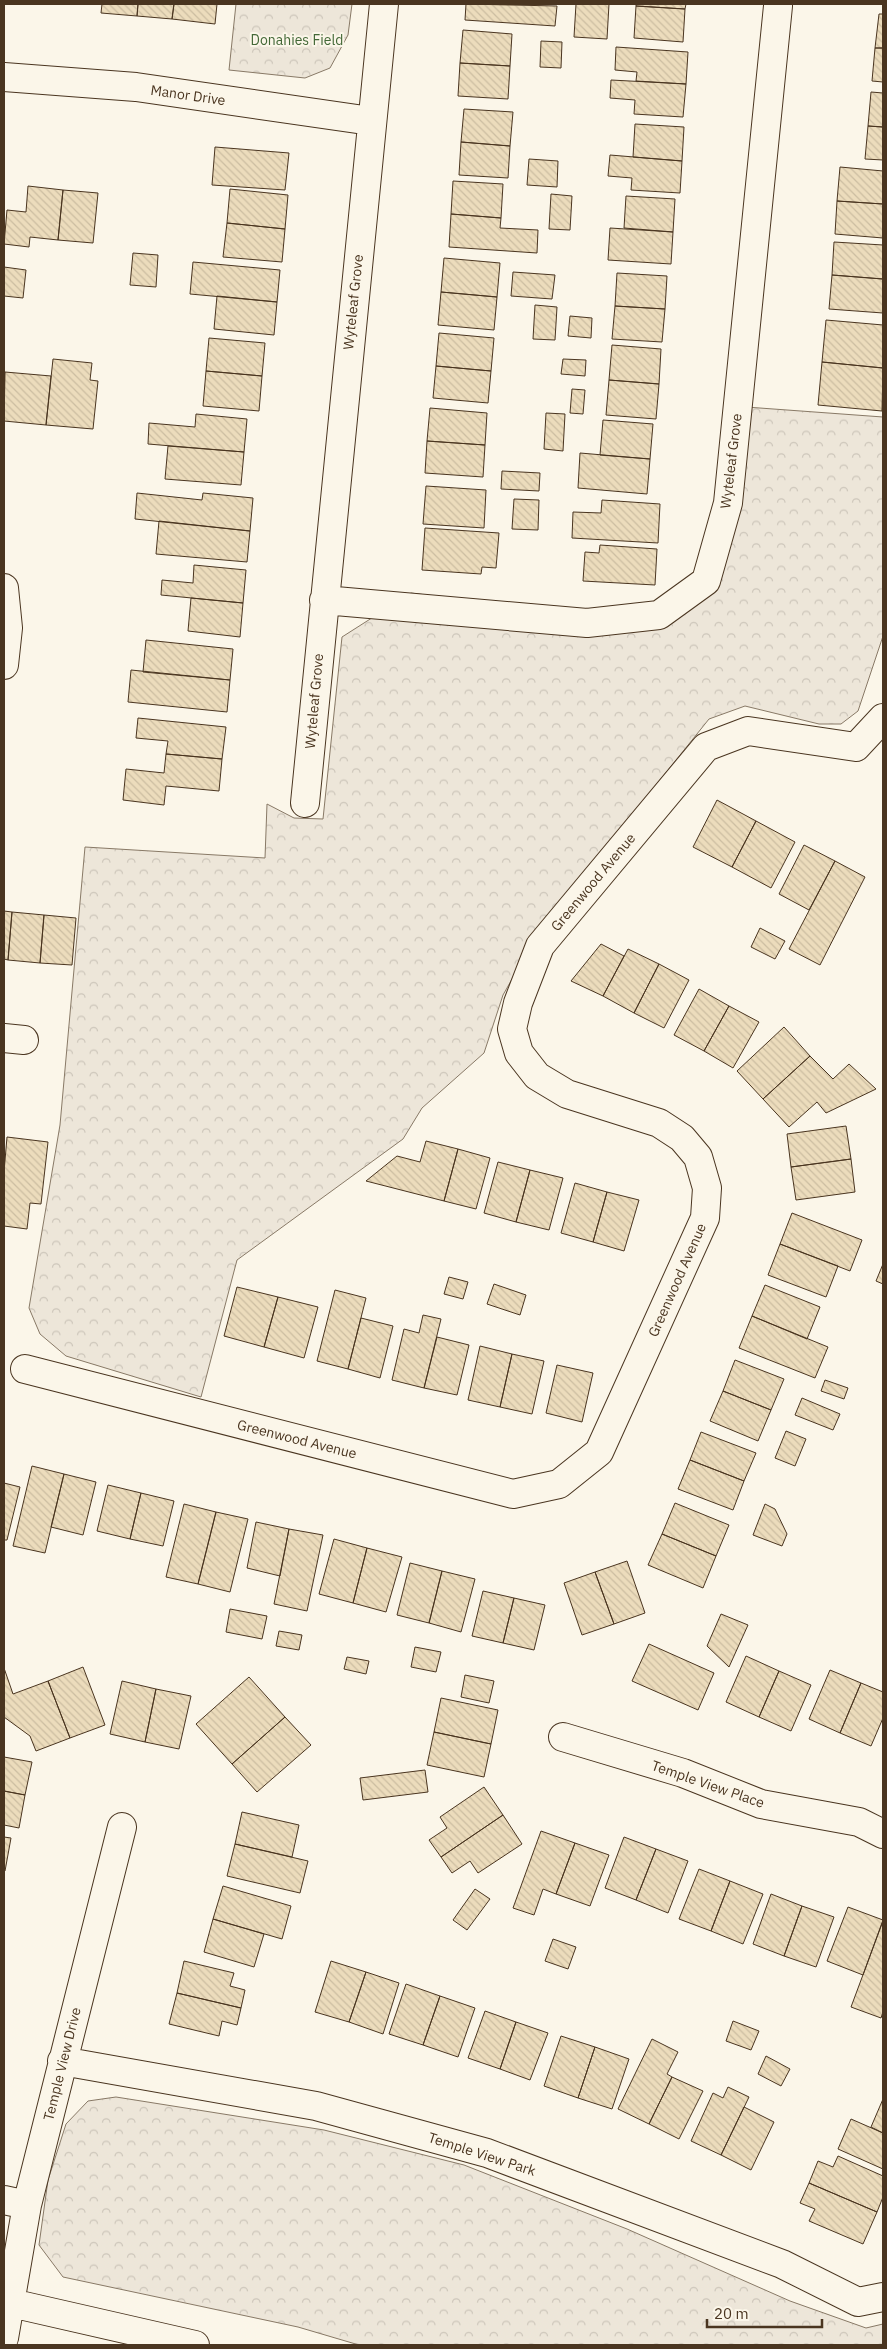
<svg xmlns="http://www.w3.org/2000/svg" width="887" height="2349" viewBox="0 0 887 2349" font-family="'IBM Plex Sans',sans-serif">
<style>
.park{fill:url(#park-crowns);stroke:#887966}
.building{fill:url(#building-back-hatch);stroke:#4a3520}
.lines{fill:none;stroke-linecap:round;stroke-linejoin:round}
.street-casing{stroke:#4a3520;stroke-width:30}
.street{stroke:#fbf6e9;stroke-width:28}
.labels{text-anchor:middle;stroke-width:4;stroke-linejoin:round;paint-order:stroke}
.park-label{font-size:14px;fill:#436837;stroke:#fbf6e9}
.street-label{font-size:14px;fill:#4a3520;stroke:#fbf6e9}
</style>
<defs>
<pattern id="park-crowns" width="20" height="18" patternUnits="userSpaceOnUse" patternTransform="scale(1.25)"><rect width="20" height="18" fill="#ede6d9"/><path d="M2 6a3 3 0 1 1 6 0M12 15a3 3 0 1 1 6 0" fill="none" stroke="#cdc6ba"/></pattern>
<pattern id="building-back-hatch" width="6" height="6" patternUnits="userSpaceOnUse" patternTransform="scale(1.25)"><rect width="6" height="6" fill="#ecdcbc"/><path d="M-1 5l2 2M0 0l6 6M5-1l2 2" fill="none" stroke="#ccbda1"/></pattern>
</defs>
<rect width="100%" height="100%" fill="#fbf6e9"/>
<path class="park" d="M 236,4 L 352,4 L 348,35 L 330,68 L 305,78 L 229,70 Z
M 746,407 L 883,417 L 883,636 L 858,711 L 841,724 L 819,724 L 745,706 L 709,719 L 541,928 L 503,995 L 484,1053 L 422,1108 L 403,1139 L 237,1260 L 201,1397 L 66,1356 L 40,1334 L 29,1308 L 60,1125 L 85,847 L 265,858 L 267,804 L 294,818 L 323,819 L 342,637 L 411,593 L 571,614 L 654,612 L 708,572 Z
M 116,2097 L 324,2130 L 464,2165 L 627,2229 L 790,2301 L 866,2328 L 883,2324 L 883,2345 L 359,2345 L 298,2327 L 63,2277 L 39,2245 L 48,2180 L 66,2124 L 88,2101 Z"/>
<path class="building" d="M 102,4 L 138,4 L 137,16 L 101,13 Z
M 138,4 L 174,4 L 172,19 L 137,16 Z
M 174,4 L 217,4 L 215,24 L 172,19 Z
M 466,4 L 557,6 L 555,26 L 465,20 Z
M 576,4 L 609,4 L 607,39 L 574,37 Z
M 636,4 L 686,4 L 685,9 L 636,6 Z
M 636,6 L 685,9 L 683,42 L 634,38 Z
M 879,14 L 883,14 L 883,48 L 875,48 Z
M 463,30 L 512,34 L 510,66 L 460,63 Z
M 541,41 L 562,42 L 561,68 L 540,67 Z
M 616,47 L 688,52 L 686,84 L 636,81 L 637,72 L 615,70 Z
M 875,48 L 883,48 L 883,82 L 872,81 Z
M 460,63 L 510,66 L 508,99 L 458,96 Z
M 611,80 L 686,84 L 683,117 L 634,114 L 635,100 L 610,98 Z
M 871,92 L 883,93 L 883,127 L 868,126 Z
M 464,109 L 513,112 L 510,146 L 461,142 Z
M 635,124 L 684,127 L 682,161 L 633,157 Z
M 868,126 L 883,127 L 883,160 L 865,159 Z
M 461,142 L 510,146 L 508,178 L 459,175 Z
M 215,147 L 289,153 L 285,190 L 212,185 Z
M 610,155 L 682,161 L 680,193 L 631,190 L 632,178 L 608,176 Z
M 529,159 L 558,161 L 557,187 L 527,185 Z
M 840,167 L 883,171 L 883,204 L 837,201 Z
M 453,181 L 503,184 L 501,218 L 451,214 Z
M 28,186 L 63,190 L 58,240 L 30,237 L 29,247 L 4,244 L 7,210 L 26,212 Z
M 230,189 L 288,195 L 285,229 L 227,223 Z
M 63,190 L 98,193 L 93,243 L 58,240 Z
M 551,194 L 572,196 L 570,230 L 549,229 Z
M 626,196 L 675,199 L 673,232 L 624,228 Z
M 837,201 L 883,204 L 883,238 L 835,234 Z
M 451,214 L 501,218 L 500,228 L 538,230 L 537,253 L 449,247 Z
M 227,223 L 285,229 L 282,262 L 223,257 Z
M 610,228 L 673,232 L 671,264 L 608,260 Z
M 834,242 L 883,245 L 883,279 L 832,275 Z
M 133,253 L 158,255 L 156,287 L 130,285 Z
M 444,258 L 500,263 L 497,297 L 441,292 Z
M 193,262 L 280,270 L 277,302 L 190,294 Z
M 4,267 L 26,270 L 23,298 L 4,296 Z
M 513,272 L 555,275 L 552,299 L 511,296 Z
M 617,273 L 667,276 L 665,309 L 615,306 Z
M 832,275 L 883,279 L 883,313 L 829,309 Z
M 441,292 L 497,297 L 494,330 L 438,325 Z
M 217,296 L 277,302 L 274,335 L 214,329 Z
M 535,305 L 557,307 L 555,340 L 533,339 Z
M 615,306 L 665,309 L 662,342 L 612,339 Z
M 570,316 L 592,318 L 591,338 L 568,336 Z
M 826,320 L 883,325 L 883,368 L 822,362 Z
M 439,333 L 494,338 L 491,371 L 436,366 Z
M 209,338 L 265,343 L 262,376 L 206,371 Z
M 612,345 L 661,349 L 659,384 L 609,380 Z
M 53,359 L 92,363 L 90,380 L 98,381 L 93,429 L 46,425 Z
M 563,359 L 586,360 L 585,376 L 561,374 Z
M 822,362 L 883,368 L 882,411 L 818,405 Z
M 436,366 L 491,371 L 488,403 L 433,398 Z
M 206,371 L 262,376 L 259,411 L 203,406 Z
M 5,372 L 51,376 L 46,425 L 4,421 Z
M 609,380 L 659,384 L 656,419 L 606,415 Z
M 572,389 L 585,390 L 583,414 L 570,413 Z
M 430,408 L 487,413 L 485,445 L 427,441 Z
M 546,413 L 565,414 L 563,451 L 544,449 Z
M 196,414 L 247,419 L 244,452 L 148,444 L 149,423 L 195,427 Z
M 603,420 L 653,424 L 650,459 L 600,455 Z
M 427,441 L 485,445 L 483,477 L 425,473 Z
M 168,446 L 244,452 L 241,485 L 165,479 Z
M 580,453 L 650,459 L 647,494 L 578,488 Z
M 502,471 L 540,473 L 539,491 L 501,489 Z
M 426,486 L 486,490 L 484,528 L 423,524 Z
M 137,493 L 202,500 L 203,493 L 253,498 L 250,531 L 135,519 Z
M 514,499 L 539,500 L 538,530 L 512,529 Z
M 602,500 L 660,504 L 658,543 L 572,538 L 573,512 L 601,513 Z
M 159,521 L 250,531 L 247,562 L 156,554 Z
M 425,528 L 499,533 L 496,568 L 482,567 L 481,574 L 422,570 Z
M 600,545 L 657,549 L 655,585 L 583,581 L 585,552 L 599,553 Z
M 194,565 L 246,570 L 243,603 L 161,595 L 162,580 L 193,583 Z
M 191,598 L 243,603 L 240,637 L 188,631 Z
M 146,640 L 233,649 L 230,680 L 143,672 Z
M 131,670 L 230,680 L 227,712 L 128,702 Z
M 138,718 L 226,727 L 222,759 L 166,754 L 168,741 L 136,738 Z
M 166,754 L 222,759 L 219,791 L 166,786 L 164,805 L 123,800 L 126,769 L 164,773 Z
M 717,800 L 756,821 L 732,867 L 693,847 Z
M 756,821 L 795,842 L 771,888 L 732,867 Z
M 804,845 L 835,861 L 809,910 L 779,894 Z
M 835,861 L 865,877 L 820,965 L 789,949 Z
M 4,911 L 12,912 L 8,960 L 4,959 Z
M 12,912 L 44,915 L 40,963 L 8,960 Z
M 44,915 L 76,918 L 72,965 L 40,963 Z
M 760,928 L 785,941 L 775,959 L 751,947 Z
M 601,944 L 624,956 L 603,996 L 571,981 Z
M 628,949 L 659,964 L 634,1013 L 603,996 Z
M 659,964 L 689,980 L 664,1028 L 634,1013 Z
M 699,989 L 729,1006 L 704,1051 L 674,1035 Z
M 729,1006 L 759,1022 L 733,1068 L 704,1051 Z
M 784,1027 L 810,1056 L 763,1099 L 737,1071 Z
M 810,1056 L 833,1079 L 849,1064 L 876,1089 L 826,1113 L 817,1102 L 789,1127 L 763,1099 Z
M 846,1126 L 851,1159 L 791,1167 L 787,1134 Z
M 7,1137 L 48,1142 L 41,1204 L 30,1203 L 27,1229 L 4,1226 L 4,1172 Z
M 426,1141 L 458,1149 L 444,1201 L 366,1181 L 397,1156 L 420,1162 Z
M 458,1149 L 490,1158 L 476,1209 L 444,1201 Z
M 851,1159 L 855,1192 L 796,1200 L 791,1167 Z
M 498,1162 L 530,1170 L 516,1222 L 484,1213 Z
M 530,1170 L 563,1178 L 549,1230 L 516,1222 Z
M 575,1183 L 607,1192 L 593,1242 L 561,1233 Z
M 607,1192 L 639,1200 L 624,1251 L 593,1242 Z
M 792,1213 L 862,1240 L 850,1271 L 780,1244 Z
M 780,1244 L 838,1266 L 826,1297 L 768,1275 Z
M 883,1264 L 883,1284 L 876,1281 Z
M 449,1277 L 468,1282 L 463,1299 L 444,1294 Z
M 494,1284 L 526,1295 L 520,1315 L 487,1304 Z
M 765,1285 L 820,1307 L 807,1339 L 752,1316 Z
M 237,1287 L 278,1297 L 264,1347 L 224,1336 Z
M 335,1290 L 366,1298 L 348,1369 L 317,1361 Z
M 278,1297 L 318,1307 L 304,1358 L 264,1347 Z
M 423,1315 L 441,1319 L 424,1388 L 392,1380 L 404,1329 L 419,1333 Z
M 752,1316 L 828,1347 L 815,1378 L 739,1348 Z
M 361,1318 L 393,1326 L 380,1378 L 348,1369 Z
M 437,1337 L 469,1345 L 457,1395 L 424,1388 Z
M 480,1346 L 512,1354 L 500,1407 L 468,1400 Z
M 512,1354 L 544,1361 L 532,1414 L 500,1407 Z
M 735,1360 L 784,1379 L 771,1410 L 723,1391 Z
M 557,1365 L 593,1373 L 582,1422 L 546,1413 Z
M 825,1380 L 848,1388 L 844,1399 L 821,1391 Z
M 723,1391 L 771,1410 L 758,1441 L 710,1421 Z
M 802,1398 L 840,1414 L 833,1430 L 795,1415 Z
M 786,1431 L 806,1439 L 795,1466 L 775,1458 Z
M 701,1432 L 756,1453 L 744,1481 L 690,1460 Z
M 690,1460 L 744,1481 L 733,1510 L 678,1489 Z
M 32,1466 L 64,1474 L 45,1553 L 13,1546 Z
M 64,1474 L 96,1482 L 83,1535 L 51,1527 Z
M 4,1483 L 20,1487 L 7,1540 L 4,1540 Z
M 108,1485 L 141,1493 L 130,1539 L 97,1531 Z
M 141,1493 L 174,1501 L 163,1546 L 130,1539 Z
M 675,1503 L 729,1525 L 716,1556 L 662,1534 Z
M 184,1504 L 216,1512 L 198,1584 L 166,1577 Z
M 765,1504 L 775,1509 L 787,1534 L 782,1546 L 753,1535 Z
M 216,1512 L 248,1519 L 230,1592 L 198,1584 Z
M 256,1522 L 289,1529 L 280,1576 L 247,1568 Z
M 289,1529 L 323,1535 L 307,1611 L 274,1604 Z
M 662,1534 L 716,1556 L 703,1588 L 648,1565 Z
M 334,1539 L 367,1548 L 353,1603 L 319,1594 Z
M 367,1548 L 402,1557 L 386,1612 L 353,1603 Z
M 627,1561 L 645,1613 L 614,1624 L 595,1572 Z
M 410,1563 L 442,1571 L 429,1623 L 397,1615 Z
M 442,1571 L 475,1579 L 461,1632 L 429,1623 Z
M 595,1572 L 614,1624 L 582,1635 L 564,1583 Z
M 483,1591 L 514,1598 L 503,1643 L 472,1636 Z
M 514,1598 L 545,1605 L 534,1650 L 503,1643 Z
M 230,1609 L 267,1616 L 262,1639 L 226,1632 Z
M 721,1614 L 748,1625 L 729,1667 L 707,1646 Z
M 279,1631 L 302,1635 L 299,1650 L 276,1646 Z
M 649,1644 L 714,1673 L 698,1710 L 632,1681 Z
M 415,1647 L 441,1652 L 436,1672 L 411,1667 Z
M 746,1656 L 779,1671 L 759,1717 L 726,1702 Z
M 347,1657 L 369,1661 L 366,1674 L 344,1669 Z
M 83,1667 L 105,1725 L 70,1738 L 48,1681 Z
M 4,1668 L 13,1694 L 48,1681 L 70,1738 L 36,1751 L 30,1736 L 4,1717 Z
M 830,1670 L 861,1683 L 840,1733 L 809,1719 Z
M 779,1671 L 811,1685 L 791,1731 L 759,1717 Z
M 465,1675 L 494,1681 L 489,1703 L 461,1697 Z
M 249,1677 L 285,1717 L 232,1764 L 196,1724 Z
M 122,1681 L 156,1689 L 145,1742 L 110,1734 Z
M 861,1683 L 883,1692 L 883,1718 L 871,1746 L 840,1733 Z
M 156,1689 L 191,1696 L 179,1749 L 145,1742 Z
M 441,1698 L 498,1710 L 491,1744 L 434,1732 Z
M 285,1717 L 311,1745 L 257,1792 L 232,1764 Z
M 434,1732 L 491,1744 L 484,1777 L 427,1765 Z
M 4,1757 L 32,1762 L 25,1795 L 4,1791 Z
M 425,1770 L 428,1792 L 363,1800 L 360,1778 Z
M 484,1787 L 503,1815 L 441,1857 L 429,1840 L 447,1828 L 440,1817 Z
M 4,1791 L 25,1795 L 19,1828 L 4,1825 Z
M 242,1812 L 299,1825 L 292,1857 L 235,1844 Z
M 503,1815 L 522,1844 L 478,1873 L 470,1861 L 452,1873 L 441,1857 Z
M 541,1831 L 575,1843 L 556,1894 L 543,1889 L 534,1915 L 513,1908 Z
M 4,1837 L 11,1838 L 5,1871 L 4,1870 Z
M 624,1837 L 656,1849 L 636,1900 L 605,1888 Z
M 575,1843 L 609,1855 L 590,1906 L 556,1894 Z
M 235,1844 L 308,1861 L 300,1893 L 227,1876 Z
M 656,1849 L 688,1861 L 668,1913 L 636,1900 Z
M 699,1869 L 730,1881 L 711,1931 L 679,1919 Z
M 730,1881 L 763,1894 L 743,1944 L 711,1931 Z
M 223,1886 L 291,1906 L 282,1939 L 213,1919 Z
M 475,1889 L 490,1899 L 467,1930 L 453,1920 Z
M 771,1894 L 802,1906 L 784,1956 L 753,1944 Z
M 802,1906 L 834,1917 L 816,1967 L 784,1956 Z
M 848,1907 L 883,1920 L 863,1975 L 827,1961 Z
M 213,1919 L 264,1934 L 254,1967 L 204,1952 Z
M 883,1921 L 883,2012 L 881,2018 L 851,2007 Z
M 553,1939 L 576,1947 L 568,1969 L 545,1961 Z
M 184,1961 L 234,1973 L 230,1986 L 245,1990 L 241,2008 L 177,1993 Z
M 331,1961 L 366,1972 L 349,2022 L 315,2012 Z
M 366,1972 L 399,1983 L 383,2034 L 349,2022 Z
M 406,1984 L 440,1996 L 423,2045 L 389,2034 Z
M 177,1993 L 241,2008 L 237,2025 L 222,2021 L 219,2036 L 169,2024 Z
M 440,1996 L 475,2008 L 458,2057 L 423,2045 Z
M 485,2011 L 516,2022 L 500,2069 L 468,2058 Z
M 733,2021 L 759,2031 L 751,2050 L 726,2041 Z
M 516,2022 L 548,2033 L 530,2080 L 500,2069 Z
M 561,2036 L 595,2047 L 578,2098 L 544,2086 Z
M 652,2039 L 678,2052 L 667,2074 L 672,2077 L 649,2124 L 618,2109 Z
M 595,2047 L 629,2059 L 612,2109 L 578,2098 Z
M 766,2056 L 790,2069 L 781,2086 L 758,2074 Z
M 672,2077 L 703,2091 L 679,2139 L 649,2124 Z
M 728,2087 L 749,2097 L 721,2155 L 691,2141 L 713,2093 L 723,2098 Z
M 883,2099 L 883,2133 L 871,2127 Z
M 744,2107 L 774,2122 L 751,2170 L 721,2155 Z
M 851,2119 L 883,2133 L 883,2169 L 838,2149 Z
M 838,2156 L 883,2176 L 883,2197 L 877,2212 L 809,2183 L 818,2161 L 833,2167 Z
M 809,2183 L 877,2212 L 863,2244 L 809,2221 L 815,2209 L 800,2203 Z"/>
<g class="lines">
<defs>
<path id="street" d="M 4,77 L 136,87 L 371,121
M 4,588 L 8,628 L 4,665
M 324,600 L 587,623 L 659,615 L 706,581 L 728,503 L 778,6
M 305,803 L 384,4
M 4,1038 L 24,1040
M 25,1369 L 513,1494 L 559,1484 L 599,1452 L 705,1218 L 707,1188 L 698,1157 L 682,1138 L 659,1123 L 567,1094 L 537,1076 L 519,1053 L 512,1029 L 518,1003 L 540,946 L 706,747 L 748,731 L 856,747 L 883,718
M 563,1737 L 683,1773 L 761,1804 L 859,1822 L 883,1834
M 62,2061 L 316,2106 L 487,2153 L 782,2264 L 858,2302 L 883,2297
M 4,2200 L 27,2205
M 11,2303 L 195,2345
M 4,2338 L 27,2205 L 122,1827"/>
</defs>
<use href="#street" class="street-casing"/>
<use href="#street" class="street"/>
</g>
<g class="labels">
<g class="park-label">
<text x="297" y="45">Donahies Field</text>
</g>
<g class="street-label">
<text transform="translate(188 95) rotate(8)" y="5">Manor Drive</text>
<text transform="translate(353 302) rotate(-84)" y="5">Wyteleaf Grove</text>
<text transform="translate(731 461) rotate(-83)" y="5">Wyteleaf Grove</text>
<text transform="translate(314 701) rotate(-85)" y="5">Wyteleaf Grove</text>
<text transform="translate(593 882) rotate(-50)" y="5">Greenwood Avenue</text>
<text transform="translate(677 1280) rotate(-66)" y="5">Greenwood Avenue</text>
<text transform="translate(297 1439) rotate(14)" y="5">Greenwood Avenue</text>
<text transform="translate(708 1784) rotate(19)" y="5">Temple View Place</text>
<text transform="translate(62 2064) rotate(-76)" y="5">Temple View Drive</text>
<text transform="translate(482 2154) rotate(18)" y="5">Temple View Park</text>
</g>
</g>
<rect width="887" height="2349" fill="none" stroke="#4a3520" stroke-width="10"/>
<path d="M707 2319v8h115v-8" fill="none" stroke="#4a3520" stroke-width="2.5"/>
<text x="714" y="2319" font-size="15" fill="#4a3520" stroke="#fbf6e9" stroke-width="4" paint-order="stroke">20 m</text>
</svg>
